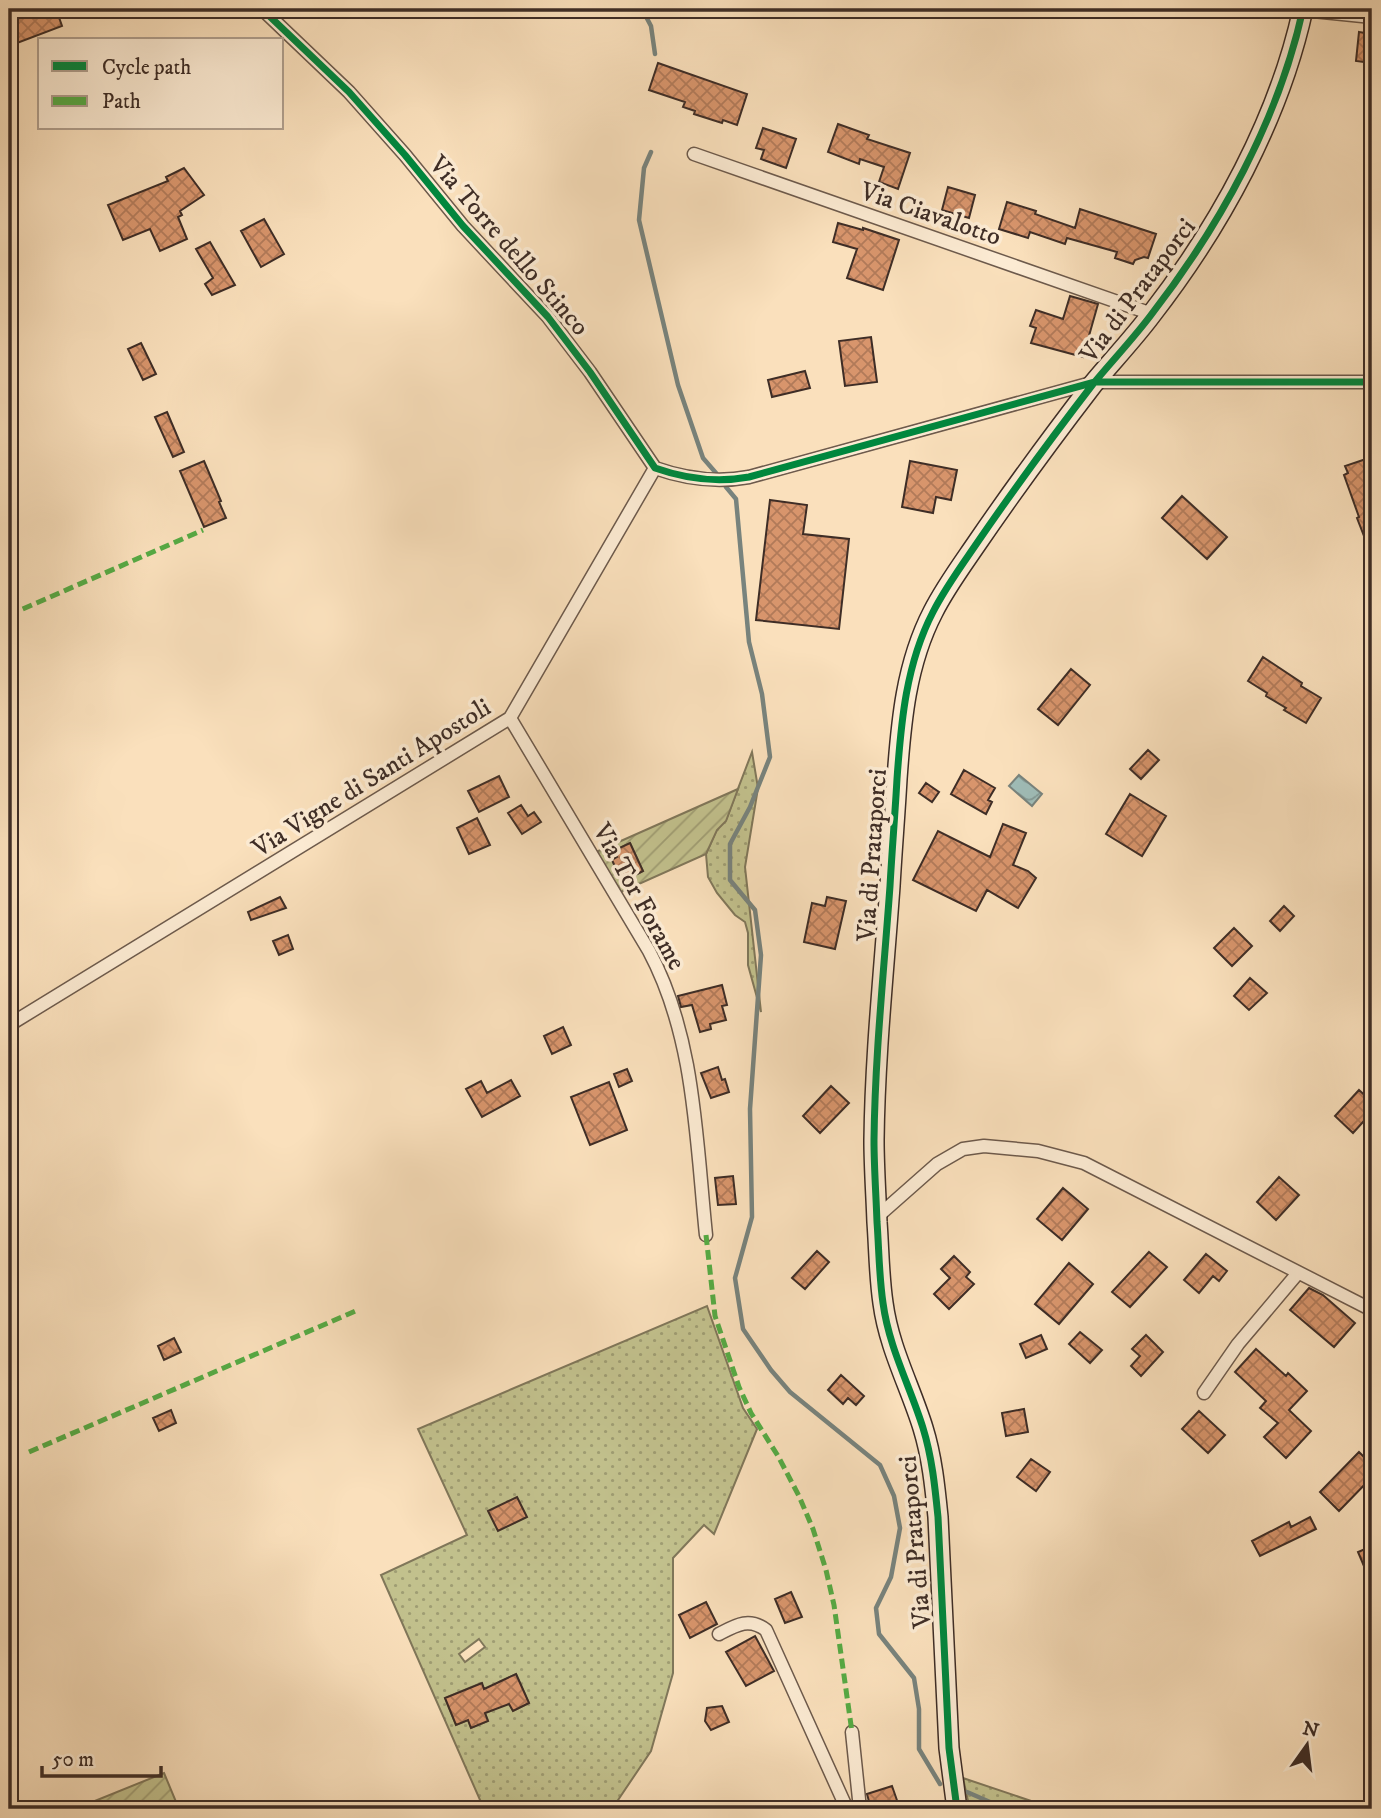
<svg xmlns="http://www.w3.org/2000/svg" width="1381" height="1818" viewBox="0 0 1381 1818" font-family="'IM FELL DW Pica',serif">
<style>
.grass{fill:url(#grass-dots);stroke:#80775a;stroke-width:2;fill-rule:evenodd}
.garden{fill:url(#garden-furrows);stroke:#80775a;stroke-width:2;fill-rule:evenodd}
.water{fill:url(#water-waves);stroke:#78837d;stroke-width:2}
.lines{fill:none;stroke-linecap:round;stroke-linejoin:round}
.stream{stroke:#78837d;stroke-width:4.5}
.building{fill:url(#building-cross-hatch);stroke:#3e2d26;stroke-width:2}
.street-casing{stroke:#6d5a4c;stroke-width:15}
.secondary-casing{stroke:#3e2d26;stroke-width:22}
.street{stroke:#fcebd3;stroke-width:12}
.secondary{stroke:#fcebd3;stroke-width:19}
.quiet{stroke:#55ab44;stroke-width:5;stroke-dasharray:10 5;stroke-linecap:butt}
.cycleway-casing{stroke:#fcebd3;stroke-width:11}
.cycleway{stroke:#00873e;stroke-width:7}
.labels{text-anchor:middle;stroke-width:7;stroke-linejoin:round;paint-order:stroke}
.street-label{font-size:26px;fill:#3e2d26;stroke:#fcebd3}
</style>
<defs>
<pattern id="grass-dots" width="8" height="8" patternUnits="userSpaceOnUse" patternTransform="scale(1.75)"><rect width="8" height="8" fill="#c2c18d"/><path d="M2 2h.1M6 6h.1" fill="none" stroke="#9f9d73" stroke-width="1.8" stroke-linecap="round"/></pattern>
<pattern id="garden-furrows" width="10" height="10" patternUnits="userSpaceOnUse" patternTransform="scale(1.75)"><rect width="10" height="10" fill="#c2c18d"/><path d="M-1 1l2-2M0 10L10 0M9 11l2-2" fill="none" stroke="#9f9d73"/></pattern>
<pattern id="water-waves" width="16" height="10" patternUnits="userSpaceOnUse" patternTransform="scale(1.75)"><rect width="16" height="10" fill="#9fbcb7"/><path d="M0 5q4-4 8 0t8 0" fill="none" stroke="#839995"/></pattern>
<pattern id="building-cross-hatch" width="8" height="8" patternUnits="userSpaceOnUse" patternTransform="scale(1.75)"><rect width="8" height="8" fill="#d8956c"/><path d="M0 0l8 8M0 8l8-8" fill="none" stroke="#b17a59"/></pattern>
</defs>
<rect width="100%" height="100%" fill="#fae0bc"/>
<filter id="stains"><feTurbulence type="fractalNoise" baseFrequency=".00286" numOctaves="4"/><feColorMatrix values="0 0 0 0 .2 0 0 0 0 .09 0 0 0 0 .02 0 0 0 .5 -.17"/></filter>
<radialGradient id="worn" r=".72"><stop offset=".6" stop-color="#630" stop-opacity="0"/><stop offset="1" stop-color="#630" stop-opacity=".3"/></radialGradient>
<path class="grass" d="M 752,752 L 758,788 L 745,867 L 761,1012 L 748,965 L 748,933 L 745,922 L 735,915 L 717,893 L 708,877 L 706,854 L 717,829 L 726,820 Z
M 707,1306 L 743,1408 L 757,1429 L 714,1534 L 704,1525 L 673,1558 L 673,1673 L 651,1751 L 612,1809 L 484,1809 L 381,1575 L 467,1535 L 418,1429 ZM 479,1639 L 485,1647 L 465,1662 L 459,1654 ZM 516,1674 L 529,1703 L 513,1711 L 499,1682 ZM 481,1683 L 493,1710 L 485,1713 L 488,1721 L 471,1728 L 468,1720 L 456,1725 L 445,1698 Z
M 963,1778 L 1046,1806 L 1046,1809 L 985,1809 L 968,1801 Z"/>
<path class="garden" d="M 738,789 L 726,821 L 717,830 L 706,854 L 621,892 L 596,852 ZM 630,843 L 643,871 L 622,881 L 612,860 L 617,857 L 614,851 Z
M 164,1773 L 179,1809 L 75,1809 Z"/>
<path class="water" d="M 1019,775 L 1042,794 L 1032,806 L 1009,786 Z"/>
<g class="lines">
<path class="stream" d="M 642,9 L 651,26 L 655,54
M 651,152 L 644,168 L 639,220 L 678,385 L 703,458 L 716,473
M 726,487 L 736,499 L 749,642 L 762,694 L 770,757 L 750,807 L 730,844 L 730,880 L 755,910 L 761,955 L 750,1109 L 752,1217 L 735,1278 L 743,1329 L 771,1370 L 790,1392 L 880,1465 L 894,1496 L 900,1528 L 891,1577 L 876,1608 L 879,1634 L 914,1678 L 919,1709 L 919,1749 L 940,1784
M 967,1792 L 1006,1809"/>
</g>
<path class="building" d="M 30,9 L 56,9 L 62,26 L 9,46 L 9,21 L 23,15 L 22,12 Z
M 1359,32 L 1372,34 L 1372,63 L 1356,61 Z
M 658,63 L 747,94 L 737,125 L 723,120 L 722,123 L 694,114 L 695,111 L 683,107 L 685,102 L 649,90 Z
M 838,124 L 869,135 L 867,139 L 910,153 L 898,189 L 879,182 L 884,167 L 860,159 L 859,164 L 828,152 Z
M 763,128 L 796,139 L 786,168 L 761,159 L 764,150 L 756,148 Z
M 184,168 L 204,195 L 180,211 L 182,215 L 178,217 L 187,239 L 160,251 L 150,229 L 123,240 L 108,205 L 168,181 L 166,177 Z
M 948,187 L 975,195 L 969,218 L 942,210 Z
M 1007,202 L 1036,211 L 1035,214 L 1075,228 L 1080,209 L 1156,234 L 1148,258 L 1144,257 L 1135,260 L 1133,264 L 1115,258 L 1117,252 L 1067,238 L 1065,244 L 1030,232 L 1028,238 L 999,229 Z
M 264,219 L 284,254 L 261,267 L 241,231 Z
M 838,223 L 863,230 L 863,228 L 899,240 L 883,290 L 847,278 L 857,249 L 833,242 Z
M 210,242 L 235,285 L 212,295 L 205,284 L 213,278 L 196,249 Z
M 1070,296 L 1098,304 L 1083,357 L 1031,343 L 1036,328 L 1030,326 L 1036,310 L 1063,319 Z
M 871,337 L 877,382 L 845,386 L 839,341 Z
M 141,343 L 156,374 L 143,380 L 128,349 Z
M 805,371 L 810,388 L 772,397 L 768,380 Z
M 167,412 L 184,452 L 173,457 L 155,417 Z
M 1372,457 L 1372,554 L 1371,554 L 1357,518 L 1359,517 L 1344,475 L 1348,473 L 1345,466 Z
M 204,461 L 221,501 L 219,502 L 226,518 L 204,527 L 180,471 Z
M 910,461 L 957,470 L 951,500 L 936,497 L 933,513 L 902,507 Z
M 1182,496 L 1227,537 L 1207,559 L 1162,518 Z
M 770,500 L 807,505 L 803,534 L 849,539 L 839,629 L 756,620 Z
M 1263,657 L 1302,683 L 1301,686 L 1321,698 L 1306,723 L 1284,710 L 1286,708 L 1266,696 L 1267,693 L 1248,681 Z
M 1071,669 L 1090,685 L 1058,725 L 1038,709 Z
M 1148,750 L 1159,760 L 1141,779 L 1130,769 Z
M 964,770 L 995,788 L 988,800 L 992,802 L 986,814 L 951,794 Z
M 499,776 L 509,797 L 479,812 L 468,791 Z
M 926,783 L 939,792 L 932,802 L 919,793 Z
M 1130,794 L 1166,816 L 1142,856 L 1106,834 Z
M 521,805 L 528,816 L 534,812 L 541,822 L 522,834 L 508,813 Z
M 477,818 L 490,845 L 469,854 L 457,828 Z
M 1003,824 L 1026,833 L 1013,865 L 1028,871 L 1036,878 L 1018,908 L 987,890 L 976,911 L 913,880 L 938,831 L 990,857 Z
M 630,843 L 643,871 L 622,882 L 612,860 L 617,857 L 613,851 Z
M 280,897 L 286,908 L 251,920 L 248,912 Z
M 827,897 L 846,901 L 835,949 L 804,942 L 812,903 L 825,906 Z
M 1284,906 L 1294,916 L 1280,931 L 1270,921 Z
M 1234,928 L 1252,946 L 1232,966 L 1214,948 Z
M 288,935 L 293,949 L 279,955 L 273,941 Z
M 1250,978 L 1267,993 L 1249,1010 L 1234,996 Z
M 722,985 L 727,1005 L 722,1006 L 726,1020 L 710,1024 L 711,1029 L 700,1032 L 692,1005 L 681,1007 L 678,996 Z
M 563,1027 L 571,1045 L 552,1054 L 544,1036 Z
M 718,1067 L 722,1080 L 725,1079 L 729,1092 L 711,1098 L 701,1073 Z
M 627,1069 L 632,1081 L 619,1087 L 614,1074 Z
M 511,1080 L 520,1096 L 482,1117 L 466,1089 L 481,1081 L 487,1093 Z
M 609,1082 L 627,1130 L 590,1145 L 571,1097 Z
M 831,1086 L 849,1103 L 820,1133 L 803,1116 Z
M 1359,1090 L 1372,1102 L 1372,1112 L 1353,1133 L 1335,1116 Z
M 733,1176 L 736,1204 L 718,1205 L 715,1178 Z
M 1279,1177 L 1299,1195 L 1276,1220 L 1257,1202 Z
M 1063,1188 L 1088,1209 L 1062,1240 L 1037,1219 Z
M 817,1251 L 829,1262 L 805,1289 L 792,1278 Z
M 1149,1252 L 1167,1267 L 1130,1307 L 1112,1292 Z
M 1206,1254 L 1227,1271 L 1219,1281 L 1213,1276 L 1199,1293 L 1184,1280 Z
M 954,1256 L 970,1272 L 966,1277 L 974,1284 L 949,1309 L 934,1294 L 950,1278 L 941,1269 Z
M 1069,1263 L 1093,1284 L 1059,1324 L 1035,1304 Z
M 1309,1288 L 1323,1295 L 1355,1323 L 1334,1347 L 1290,1310 Z
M 1080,1332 L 1102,1350 L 1090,1363 L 1069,1344 Z
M 1041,1335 L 1047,1349 L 1026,1358 L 1020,1344 Z
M 1146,1335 L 1163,1352 L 1141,1376 L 1131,1366 L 1140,1356 L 1132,1349 Z
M 174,1338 L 181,1352 L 164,1360 L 158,1346 Z
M 1256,1349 L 1286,1376 L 1288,1373 L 1307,1391 L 1289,1410 L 1311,1431 L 1286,1458 L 1264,1437 L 1278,1423 L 1260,1408 L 1266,1401 L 1235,1372 Z
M 841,1375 L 864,1396 L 856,1405 L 848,1398 L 843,1404 L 828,1390 Z
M 1024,1409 L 1028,1432 L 1006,1436 L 1002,1413 Z
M 171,1410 L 176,1423 L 159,1431 L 153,1418 Z
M 1199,1411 L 1225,1435 L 1208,1453 L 1182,1429 Z
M 1359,1452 L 1372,1465 L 1372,1477 L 1339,1511 L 1320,1492 Z
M 1031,1459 L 1050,1472 L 1036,1491 L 1017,1477 Z
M 517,1497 L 527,1517 L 498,1531 L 488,1511 Z
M 1310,1517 L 1316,1529 L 1260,1556 L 1252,1541 L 1289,1522 L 1291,1527 Z
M 1372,1546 L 1372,1585 L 1358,1552 Z
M 791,1592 L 802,1617 L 785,1623 L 775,1599 Z
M 706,1602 L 717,1624 L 690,1638 L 679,1615 Z
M 755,1636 L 774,1671 L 746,1686 L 726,1652 Z
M 516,1674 L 529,1703 L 513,1711 L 509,1704 L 485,1713 L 488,1721 L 471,1728 L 468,1720 L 456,1725 L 445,1698 L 482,1683 L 484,1689 Z
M 722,1706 L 729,1722 L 711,1730 L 705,1721 L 707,1708 Z
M 892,1786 L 900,1809 L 871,1809 L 867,1794 Z"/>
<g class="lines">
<defs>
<path id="street" d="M 262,9 L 349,92 L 405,155 L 463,226 L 548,317 L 590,372 L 655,468 C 686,479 716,483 749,477 L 1095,382 L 1372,382
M 1303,10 L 1372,17
M 694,154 L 1152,314
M 510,718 L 649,951 C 695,1037 696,1139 706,1235
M 9,1025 L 510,718 L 655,468
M 877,1217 L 937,1164 L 963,1149 L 984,1146 L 1038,1151 L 1084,1163 L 1372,1310
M 1204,1393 L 1238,1344 L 1298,1273
M 719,1634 C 736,1625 749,1617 766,1630 L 847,1809
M 852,1732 L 860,1809"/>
<path id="secondary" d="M 957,1809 L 949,1748 L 938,1517 C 935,1487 932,1457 923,1428 C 910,1386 889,1348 883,1303 C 879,1276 879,1249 877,1222 C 876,1194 874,1167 874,1140 C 875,1055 884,970 890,886 C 892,850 895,815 897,779 C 901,722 906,664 933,612 C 945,588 962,565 977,543 C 1014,489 1053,436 1093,384 C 1112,361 1133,339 1151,315 C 1220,226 1279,119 1303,9"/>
</defs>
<use href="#street" class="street-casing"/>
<use href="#secondary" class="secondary-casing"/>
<use href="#street" class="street"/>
<use href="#secondary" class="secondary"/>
<path class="quiet" d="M 9,615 L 203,530
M 706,1235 L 715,1316 L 739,1387 L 751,1413 L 778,1456 L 799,1496 L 813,1529 L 826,1570 L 834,1605 L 852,1732
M 29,1452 L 358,1310"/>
<defs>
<path id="cycleway" d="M 262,9 L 349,92 L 405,155 L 463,226 L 548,317 L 590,372 L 655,468 C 686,479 716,483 749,477 L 1095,382 L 1372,382
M 957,1809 L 949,1748 L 938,1517 C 935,1487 932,1457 923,1428 C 910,1386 889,1348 883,1303 C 879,1276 879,1249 877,1222 C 876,1194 874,1167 874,1140 C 875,1055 884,970 890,886 C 892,850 895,815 897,779 C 901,722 906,664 933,612 C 945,588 962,565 977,543 C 1014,489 1053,436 1093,384 C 1112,361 1133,339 1151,315 C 1220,226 1279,119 1303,9"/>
</defs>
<use href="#cycleway" class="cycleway-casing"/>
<use href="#cycleway" class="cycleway"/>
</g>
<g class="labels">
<g class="street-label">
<text transform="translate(931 213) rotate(19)" y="9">Via Ciavalotto</text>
<text transform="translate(510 245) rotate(49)" y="9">Via Torre dello Stinco</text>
<text transform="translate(1137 290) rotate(-53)" y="9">Via di Prataporci</text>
<text transform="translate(371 777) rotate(-32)" y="9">Via Vigne di Santi Apostoli</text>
<text transform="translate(871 855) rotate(-86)" y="9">Via di Prataporci</text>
<text transform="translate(640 896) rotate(61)" y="9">Via Tor Forame</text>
<text transform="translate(914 1542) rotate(-95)" y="9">Via di Prataporci</text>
</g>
</g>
<rect width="1381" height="1818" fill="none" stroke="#fae0bc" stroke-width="35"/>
<rect x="10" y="10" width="1360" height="1797" fill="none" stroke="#3e2d26" stroke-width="3.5"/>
<rect x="18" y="18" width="1346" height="1783" fill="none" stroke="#3e2d26" stroke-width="2"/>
<rect x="38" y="38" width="245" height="91" fill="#fcebd3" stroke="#b09f8e" stroke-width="2"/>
<rect x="52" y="61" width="35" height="10" fill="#00873e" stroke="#b09f8e" stroke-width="2"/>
<text x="102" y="74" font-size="21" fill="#3e2d26">Cycle path</text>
<rect x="52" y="96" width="35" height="10" fill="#55ab44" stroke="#b09f8e" stroke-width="2"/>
<text x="102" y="108" font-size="21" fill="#3e2d26">Path</text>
<g transform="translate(1307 1745) rotate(14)" stroke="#fcebd3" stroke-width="5" paint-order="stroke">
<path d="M0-5L12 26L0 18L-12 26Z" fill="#3e2d26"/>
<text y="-10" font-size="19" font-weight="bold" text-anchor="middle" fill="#3e2d26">N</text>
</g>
<path d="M42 1766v10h119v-10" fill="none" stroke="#3e2d26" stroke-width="3.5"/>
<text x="52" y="1766" font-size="21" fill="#3e2d26" stroke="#fcebd3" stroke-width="5" paint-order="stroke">50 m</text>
<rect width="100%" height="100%" filter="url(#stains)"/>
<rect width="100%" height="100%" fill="url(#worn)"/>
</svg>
